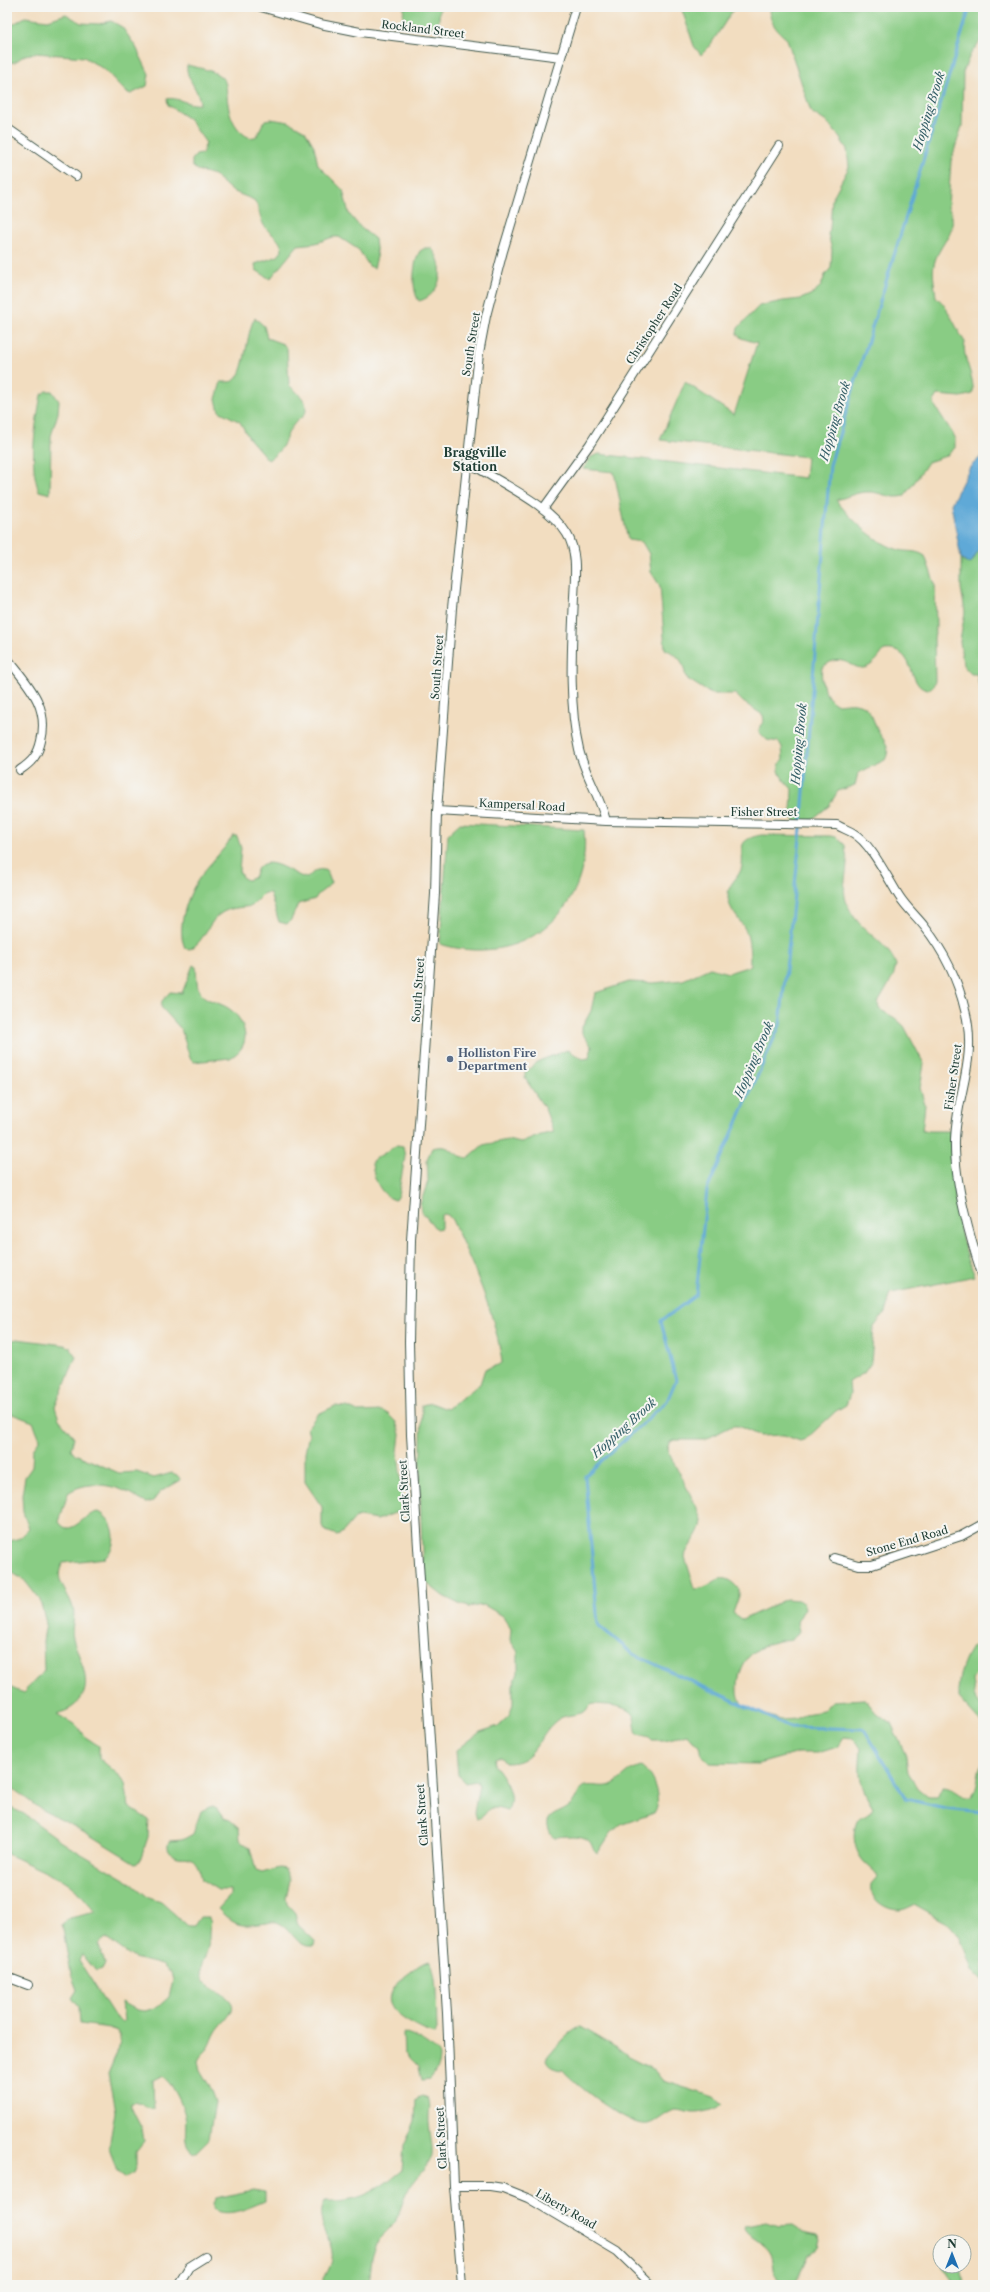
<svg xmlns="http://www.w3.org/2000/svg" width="990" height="2292" viewBox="0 0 990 2292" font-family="'Libre Caslon Text',serif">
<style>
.green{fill:#89cc84;stroke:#54845c;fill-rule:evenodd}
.water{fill:#5fa9d7;stroke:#3f7386}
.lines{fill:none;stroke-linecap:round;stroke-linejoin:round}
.stream{stroke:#5fa9d7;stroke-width:3}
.street-casing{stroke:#3f5549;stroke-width:10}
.street{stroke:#fff;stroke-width:8}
.service-dot{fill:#5c6f8a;stroke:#f6f6f2;stroke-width:1.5}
.labels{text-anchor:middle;stroke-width:4;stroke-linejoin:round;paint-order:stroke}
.street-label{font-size:11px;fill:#1f3d34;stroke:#f6f6f2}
.service-label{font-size:11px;font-weight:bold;fill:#4e5e75;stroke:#f6f6f2;text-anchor:start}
.water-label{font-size:12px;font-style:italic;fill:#325d65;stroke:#f6f6f2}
.neighbourhood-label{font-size:12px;font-weight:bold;fill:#1f3d34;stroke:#f6f6f2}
</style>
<rect width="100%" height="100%" fill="#f6f6f2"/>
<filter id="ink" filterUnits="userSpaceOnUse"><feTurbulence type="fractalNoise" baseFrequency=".025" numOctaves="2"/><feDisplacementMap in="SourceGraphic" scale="8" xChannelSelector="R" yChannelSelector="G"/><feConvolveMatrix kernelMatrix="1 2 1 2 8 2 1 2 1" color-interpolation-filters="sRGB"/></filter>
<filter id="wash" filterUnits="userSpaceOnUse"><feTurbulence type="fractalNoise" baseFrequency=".012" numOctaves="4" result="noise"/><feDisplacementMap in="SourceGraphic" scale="16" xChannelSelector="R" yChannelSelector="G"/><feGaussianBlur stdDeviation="0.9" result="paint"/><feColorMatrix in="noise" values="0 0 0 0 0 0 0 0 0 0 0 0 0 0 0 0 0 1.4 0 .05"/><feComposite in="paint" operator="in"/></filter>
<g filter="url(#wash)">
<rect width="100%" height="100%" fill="#f2ddc0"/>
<path class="green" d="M 404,7 L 440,7 L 438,28 L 402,24 Z
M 681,7 L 735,7 L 709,47 L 701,55 L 694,46 Z
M 771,7 L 983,7 L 983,37 L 970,55 L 963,72 L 962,126 L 951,161 L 948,207 C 962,231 938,243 934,265 C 932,274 935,287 936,297 C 947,304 956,329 965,342 C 961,358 975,374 973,394 L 961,397 L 937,395 L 934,400 L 935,406 L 955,437 L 955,448 L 946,456 L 928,462 C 920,474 913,485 904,496 C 890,500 880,491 867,492 C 856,492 846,498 836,500 C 850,518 873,541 896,549 C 906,553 915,549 925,556 L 935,584 L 936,627 L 934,638 L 935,681 L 933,686 L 928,690 C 906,688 918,646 884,650 C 860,686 854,656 833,661 C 829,662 825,666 822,667 C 820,681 824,697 836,704 C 842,704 849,702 855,703 C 869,705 872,716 876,727 C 881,740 893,744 885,760 L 858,773 L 855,785 L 838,791 L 829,806 L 810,821 L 798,822 L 792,819 L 791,813 L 792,789 C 784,780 773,771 783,759 L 782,747 L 779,742 L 767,740 L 759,732 L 760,726 L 764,721 L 763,715 L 743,702 L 735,694 L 711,694 L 686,678 C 683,661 681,657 665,649 L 660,586 L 651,572 L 649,554 L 642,542 L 628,540 L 614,472 L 583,469 L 591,457 L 599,454 L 805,478 L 807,457 L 660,440 L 685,382 L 734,415 L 757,343 L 741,338 L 737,334 L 738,328 L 759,306 L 783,301 L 801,299 L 812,294 L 821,286 L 825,275 L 831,268 L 832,250 L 828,234 L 830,229 L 832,199 L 849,167 L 847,149 L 837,134 L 828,123 L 811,112 L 787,39 C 777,31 767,20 771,7 Z
M 66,14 L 81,23 L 99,24 L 111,21 L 122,27 L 136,47 L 149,74 L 147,86 L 131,94 L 126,92 L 105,70 L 84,57 L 36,53 L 25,55 L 15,62 L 7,63 L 7,28 L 25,17 L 48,20 Z
M 187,65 C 198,68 217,70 224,80 C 227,84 226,91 227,95 C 228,109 231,122 241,132 C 247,137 250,139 257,136 L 262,125 L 265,120 L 271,119 L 289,122 L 305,131 L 314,146 L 318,165 L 343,190 L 349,214 L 361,228 L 375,239 L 377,257 L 374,268 L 369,266 L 359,250 L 339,237 L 333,237 L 316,243 L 298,245 L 270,279 L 256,270 L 255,264 L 278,256 L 282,251 C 282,239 271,235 265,227 C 259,219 260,208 254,200 L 232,191 L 214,175 L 197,170 L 192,166 L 192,160 L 196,155 L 202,154 L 206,143 L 189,119 L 168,105 L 167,99 C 177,96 188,106 200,104 C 200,90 185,79 187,65 Z
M 425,248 L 431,248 C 447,265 442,295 419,301 C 411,290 413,262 420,251 Z
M 255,318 L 264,326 L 267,338 L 283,344 L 287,348 L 289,385 C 295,391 307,399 306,409 C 306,417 299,418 295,423 C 282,438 289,446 268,460 L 249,438 L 240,422 L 219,411 L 216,399 L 221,382 C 225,382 230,382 233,381 C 246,376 246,330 255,318 Z
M 46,391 L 52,391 L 59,401 L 58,413 L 51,436 L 50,494 L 39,491 C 28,464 36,422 41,395 Z
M 983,543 L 983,693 L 979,685 L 977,674 L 971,674 L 963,665 L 960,641 L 965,612 L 961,588 L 961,558 L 964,562 L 974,556 Z
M 460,823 L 584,830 C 592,914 520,969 440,944 L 448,834 Z
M 761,835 L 830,836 L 836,837 L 845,845 C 845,851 847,857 847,863 C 846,879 841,891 848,906 C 858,931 888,941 896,965 L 893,977 L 878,1003 L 879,1009 L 895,1018 L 904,1026 L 924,1064 L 920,1088 L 925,1105 L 922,1131 L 950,1131 C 954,1181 954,1230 975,1276 L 891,1293 L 885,1313 L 874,1327 L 871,1363 L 864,1373 L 849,1382 L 850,1394 L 846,1405 L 836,1411 L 806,1439 L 800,1441 L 784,1435 L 760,1436 L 738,1426 L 732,1426 L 704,1440 L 674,1440 L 669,1443 L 667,1449 C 672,1461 702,1514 702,1521 C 701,1536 686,1547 685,1557 L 695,1589 C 716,1588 718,1566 739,1589 L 739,1596 L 733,1613 L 742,1620 L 786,1599 L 798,1600 L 803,1603 L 805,1608 L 797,1622 L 799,1631 C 790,1646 788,1638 775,1642 C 755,1648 744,1657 739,1677 C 737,1687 737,1698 744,1707 L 781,1720 L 796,1719 L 805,1714 L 823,1711 L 832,1701 L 865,1699 L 877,1714 L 891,1723 L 906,1756 L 908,1773 L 916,1786 L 928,1796 L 936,1796 L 943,1787 C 954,1787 960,1799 971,1797 C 980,1786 976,1772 983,1762 L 983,1981 L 972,1970 L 960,1937 L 950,1925 L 914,1905 C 909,1906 904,1910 899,1910 C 885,1910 868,1898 871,1884 L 878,1876 C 874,1869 865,1865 861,1858 C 853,1846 852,1831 858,1819 L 870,1813 L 873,1808 C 858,1783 859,1777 861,1748 L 852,1738 L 844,1737 L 837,1747 L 818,1753 L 798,1753 L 758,1764 L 709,1763 L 702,1756 L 700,1745 L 686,1735 L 664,1740 L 652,1740 L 649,1737 L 638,1734 C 634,1729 636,1721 633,1715 C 626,1704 604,1705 593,1704 C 587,1705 588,1710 584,1712 C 575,1716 565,1714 557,1720 C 536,1736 537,1764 505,1763 L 500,1756 L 495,1758 L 494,1765 C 503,1777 517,1796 507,1811 C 480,1802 493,1815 476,1819 L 474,1813 L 479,1785 L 477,1781 L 465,1783 L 458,1775 L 456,1751 L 480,1732 L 498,1726 L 509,1716 L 513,1705 L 513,1686 L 518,1673 L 518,1652 L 510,1640 L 511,1629 L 503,1616 L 484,1605 L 468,1607 L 459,1604 L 443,1596 L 423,1580 L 420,1487 L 422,1405 L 431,1403 L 447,1409 L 480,1384 L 485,1369 L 498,1365 L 502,1362 C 495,1312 473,1265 452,1220 L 448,1215 L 444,1214 L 441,1216 L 441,1228 L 436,1229 L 422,1212 L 420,1205 L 428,1181 L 427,1159 L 432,1148 C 454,1143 449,1155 468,1158 L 483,1145 L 507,1140 L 521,1143 L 541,1135 L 554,1132 L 545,1109 L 525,1078 L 525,1072 L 539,1061 L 567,1050 L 583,1059 L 589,1058 L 592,1047 L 582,1033 L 582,1027 L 591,1011 L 595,993 L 629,982 L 653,983 L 683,980 L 710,968 L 728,973 L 750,966 C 750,955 750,940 745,929 C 740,920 728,908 728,897 C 727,883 740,878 742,866 C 744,849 735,840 761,835 Z
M 233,836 L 237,836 L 241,848 L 239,871 L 242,877 L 247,880 L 253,878 C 256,875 256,871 258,868 C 270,853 295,877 307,878 C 314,872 317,867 327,871 L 331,882 C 327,890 319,891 315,899 L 298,904 L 291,920 L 287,924 L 279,922 L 270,893 L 264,893 L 251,906 C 241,908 233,907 223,912 C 208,920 205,942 190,949 L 185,948 C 176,928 187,897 198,880 C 208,864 223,852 233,836 Z
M 193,965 L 196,967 C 197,975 196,988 201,994 C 207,1000 213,1001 220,1004 C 234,1009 244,1021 245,1036 C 245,1046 239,1053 230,1058 L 194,1062 L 190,1058 L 181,1029 L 161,1007 L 162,1001 L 170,992 L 182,993 Z
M 397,1145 L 403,1146 L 405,1157 L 398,1196 L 395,1200 C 380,1196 372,1175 372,1161 Z
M 17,1339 L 64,1345 L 70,1347 L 76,1357 L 55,1407 L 59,1419 L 74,1437 L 71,1449 L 75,1454 L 119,1473 L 137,1472 L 154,1478 L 172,1473 L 177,1475 L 181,1480 L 160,1492 L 153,1501 L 147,1503 C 141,1501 136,1497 131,1494 C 112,1484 86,1480 68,1493 L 59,1522 C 71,1540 84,1512 99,1512 C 116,1521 119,1544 105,1558 L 63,1563 C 52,1580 69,1592 73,1608 C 76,1618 70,1629 73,1638 C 79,1661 99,1690 71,1708 C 67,1711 61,1712 57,1714 L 77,1726 L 84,1736 L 99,1746 L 99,1758 L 122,1778 L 125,1783 L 129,1807 L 149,1820 L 148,1837 L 140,1861 L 135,1863 L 83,1831 L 40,1809 L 7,1784 L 7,1686 L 23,1693 L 44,1671 L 43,1641 L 46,1623 L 40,1600 L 25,1581 L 7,1569 L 7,1542 L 20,1538 L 29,1529 L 23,1512 L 22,1495 L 25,1477 L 32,1467 L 33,1449 L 40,1439 L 33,1422 L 7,1412 L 7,1342 Z
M 335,1406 L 347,1407 L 358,1412 L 382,1411 L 388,1414 L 396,1422 L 400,1434 L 398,1452 L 403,1500 L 400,1511 L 377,1520 L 359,1517 L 354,1519 L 342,1533 L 337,1535 L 326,1531 L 322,1526 L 322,1507 L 305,1482 L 305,1452 L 309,1434 L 307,1428 L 318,1414 Z
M 983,1633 L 983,1665 L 972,1680 L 974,1695 L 983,1709 L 983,1725 L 958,1698 C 958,1670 965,1654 983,1633 Z
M 641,1766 C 653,1775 663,1800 654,1813 L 620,1825 L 611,1833 L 597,1854 C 592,1850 593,1845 589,1841 C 582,1833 562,1837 553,1837 C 538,1813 559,1816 571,1805 C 577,1800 578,1788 586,1786 C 594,1784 605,1789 613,1784 C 623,1779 629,1769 641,1766 Z
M 7,1806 L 24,1814 L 68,1846 L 131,1883 L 149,1898 L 161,1902 L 188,1926 L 194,1926 L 200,1917 L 208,1917 L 211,1922 C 208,1931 210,1938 208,1946 C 206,1959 196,1968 204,1981 C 209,1989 237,1997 232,2010 C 229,2018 220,2025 216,2032 C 213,2037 212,2042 209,2047 C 206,2052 200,2055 198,2061 L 200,2070 L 209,2085 L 215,2102 L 209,2139 L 195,2153 C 180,2144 188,2130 185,2116 C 183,2105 171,2080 161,2076 L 153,2080 L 154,2108 C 145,2109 140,2100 131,2103 L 131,2107 L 142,2128 L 144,2141 L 136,2151 L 136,2167 L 133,2174 L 125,2178 L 117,2172 L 109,2147 L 115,2112 L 108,2074 L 119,2047 L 120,2037 L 117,2031 L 110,2028 L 80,2024 L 79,2007 L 72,1998 L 77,1990 L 71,1974 L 62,1924 L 70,1918 L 96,1912 L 77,1890 L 67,1882 L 7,1854 ZM 106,1938 L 134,1958 L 162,1965 L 171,1973 L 173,1981 L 169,1997 L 158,2007 L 145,2011 L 137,2010 L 122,2002 L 124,2021 L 122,2022 L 115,2017 L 79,1961 L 82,1954 L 96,1971 L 102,1969 L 105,1963 L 98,1944 Z
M 212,1806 L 217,1808 L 224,1818 L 230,1820 L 239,1828 L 240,1840 L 250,1848 L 256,1871 L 262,1873 L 279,1868 L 285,1869 L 290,1880 L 286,1898 L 287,1904 L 295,1913 L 298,1925 L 315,1941 L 314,1946 C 295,1948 293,1929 279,1923 C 276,1921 271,1922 267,1923 C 241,1926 238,1929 218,1909 L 230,1896 L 230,1890 L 218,1890 L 202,1880 C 194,1841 178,1869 168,1849 L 170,1841 L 182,1840 L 193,1834 L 201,1811 Z
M 430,1961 C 438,1973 436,2014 437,2029 L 434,2034 C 427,2032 419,2028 412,2024 C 383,2008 382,1993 408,1974 C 415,1969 421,1962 430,1961 Z
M 581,2027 L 617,2048 L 628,2057 L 654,2070 L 663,2081 L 714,2097 L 722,2104 C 718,2110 701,2113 694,2113 C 688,2113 681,2110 675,2110 C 666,2111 657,2122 648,2124 C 631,2128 575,2085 563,2070 C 556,2069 548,2068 546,2060 C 553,2050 570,2030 581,2027 Z
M 403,2033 C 412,2034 437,2047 439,2057 C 439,2064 435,2075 430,2080 L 421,2081 L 418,2067 L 404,2053 Z
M 422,2096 L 428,2098 C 431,2104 429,2110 429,2116 C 428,2129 435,2151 431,2160 L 406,2192 L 395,2223 L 378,2240 L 372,2259 L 369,2285 L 321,2285 C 324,2277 331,2268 332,2259 C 335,2240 311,2218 325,2201 C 360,2202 375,2192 402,2170 L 404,2146 L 415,2121 L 416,2100 Z
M 253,2190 L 265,2192 L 265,2201 C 252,2206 228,2219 214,2209 L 213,2203 L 216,2198 Z
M 766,2222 L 778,2226 L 793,2225 L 804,2232 L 817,2235 L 820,2240 L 818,2248 L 808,2256 L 796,2282 C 790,2284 784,2285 779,2281 C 772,2274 775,2260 770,2252 C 764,2242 749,2238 745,2229 L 746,2226 Z
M 942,2266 L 960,2266 L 962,2275 L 967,2285 L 957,2285 Z"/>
<path class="water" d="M 983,455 L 983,543 L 972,562 L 969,564 L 961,558 L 951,504 L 970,467 Z"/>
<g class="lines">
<path class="stream" d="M 970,7 L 830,465 L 801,829 L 780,1025 L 707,1190 L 696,1295 L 661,1321 L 676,1380 L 667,1401 L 585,1476 L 598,1625 L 633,1654 L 790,1727 L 864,1729 L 906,1799 L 945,1808 L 983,1812"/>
</g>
</g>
<g filter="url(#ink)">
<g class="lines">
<defs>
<path id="street" d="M 261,7 L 320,24 L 360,32 L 561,57
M 7,128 L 76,176
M 468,465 L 478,468 C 506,486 550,506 567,534 C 578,552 575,577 574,597 C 572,645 568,703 579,750 C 585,775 600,796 606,821 L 837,825 C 842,828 848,830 853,833 C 871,843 888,879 899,896 C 906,907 916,916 924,926 C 943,950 958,980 965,1010 C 978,1060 956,1094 955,1141 C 954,1181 970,1239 983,1277
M 543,509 L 590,444 L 779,146
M 7,658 C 27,684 50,705 41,741 C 38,755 32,762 20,770
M 437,811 L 606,821
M 834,1558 L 858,1565 L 872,1565 L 961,1536 L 983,1524
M 7,1977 L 28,1985
M 454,2186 L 490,2186 L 503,2188 L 528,2198 L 617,2251 L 652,2285
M 178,2285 L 189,2267 L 205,2257
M 462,2285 L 454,2186 L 447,2013 L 411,1435 L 409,1342 L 411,1240 L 435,894 L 437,811 L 452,608 L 479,353 L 486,316 L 503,251 L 576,7"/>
</defs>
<use href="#street" class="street-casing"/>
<use href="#street" class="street"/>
</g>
</g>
<circle class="service-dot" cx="450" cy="1059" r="4"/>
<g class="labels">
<g class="street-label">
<text transform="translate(423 29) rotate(7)" y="4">Rockland Street</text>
<text transform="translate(654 324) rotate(-57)" y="4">Christopher Road</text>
<text transform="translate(471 344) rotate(-81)" y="4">South Street</text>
<text transform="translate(437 667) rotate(-86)" y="4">South Street</text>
<text transform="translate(522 805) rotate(3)" y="4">Kampersal Road</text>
<text x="764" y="816">Fisher Street</text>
<text transform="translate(418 990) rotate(-86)" y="4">South Street</text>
<text transform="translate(953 1077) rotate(-82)" y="4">Fisher Street</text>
<text transform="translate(404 1491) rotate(-93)" y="4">Clark Street</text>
<text transform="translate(907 1541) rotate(-16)" y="4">Stone End Road</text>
<text transform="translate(422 1815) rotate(-94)" y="4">Clark Street</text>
<text transform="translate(441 2138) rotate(-93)" y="4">Clark Street</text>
<text transform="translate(566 2209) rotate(30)" y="4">Liberty Road</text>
</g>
<g class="service-label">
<text x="458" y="1057">Holliston Fire<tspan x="458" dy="13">Department</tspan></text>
</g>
<g class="water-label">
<text transform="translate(929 111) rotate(-73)" y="4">Hopping Brook</text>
<text transform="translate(835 421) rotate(-74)" y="4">Hopping Brook</text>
<text transform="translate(799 744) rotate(-85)" y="4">Hopping Brook</text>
<text transform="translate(754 1060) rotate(-67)" y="4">Hopping Brook</text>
<text transform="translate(624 1428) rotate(-42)" y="4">Hopping Brook</text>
</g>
<g class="neighbourhood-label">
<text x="475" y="457">Braggville<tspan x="475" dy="14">Station</tspan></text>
</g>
</g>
<rect width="990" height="2292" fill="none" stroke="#f6f6f2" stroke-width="24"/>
<g transform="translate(952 2254)"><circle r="19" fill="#f6f6f2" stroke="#a0aca6"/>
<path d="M0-3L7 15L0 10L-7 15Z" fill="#1f6fb2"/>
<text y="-6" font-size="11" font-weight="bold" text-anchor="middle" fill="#1f3d34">N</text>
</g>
</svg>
